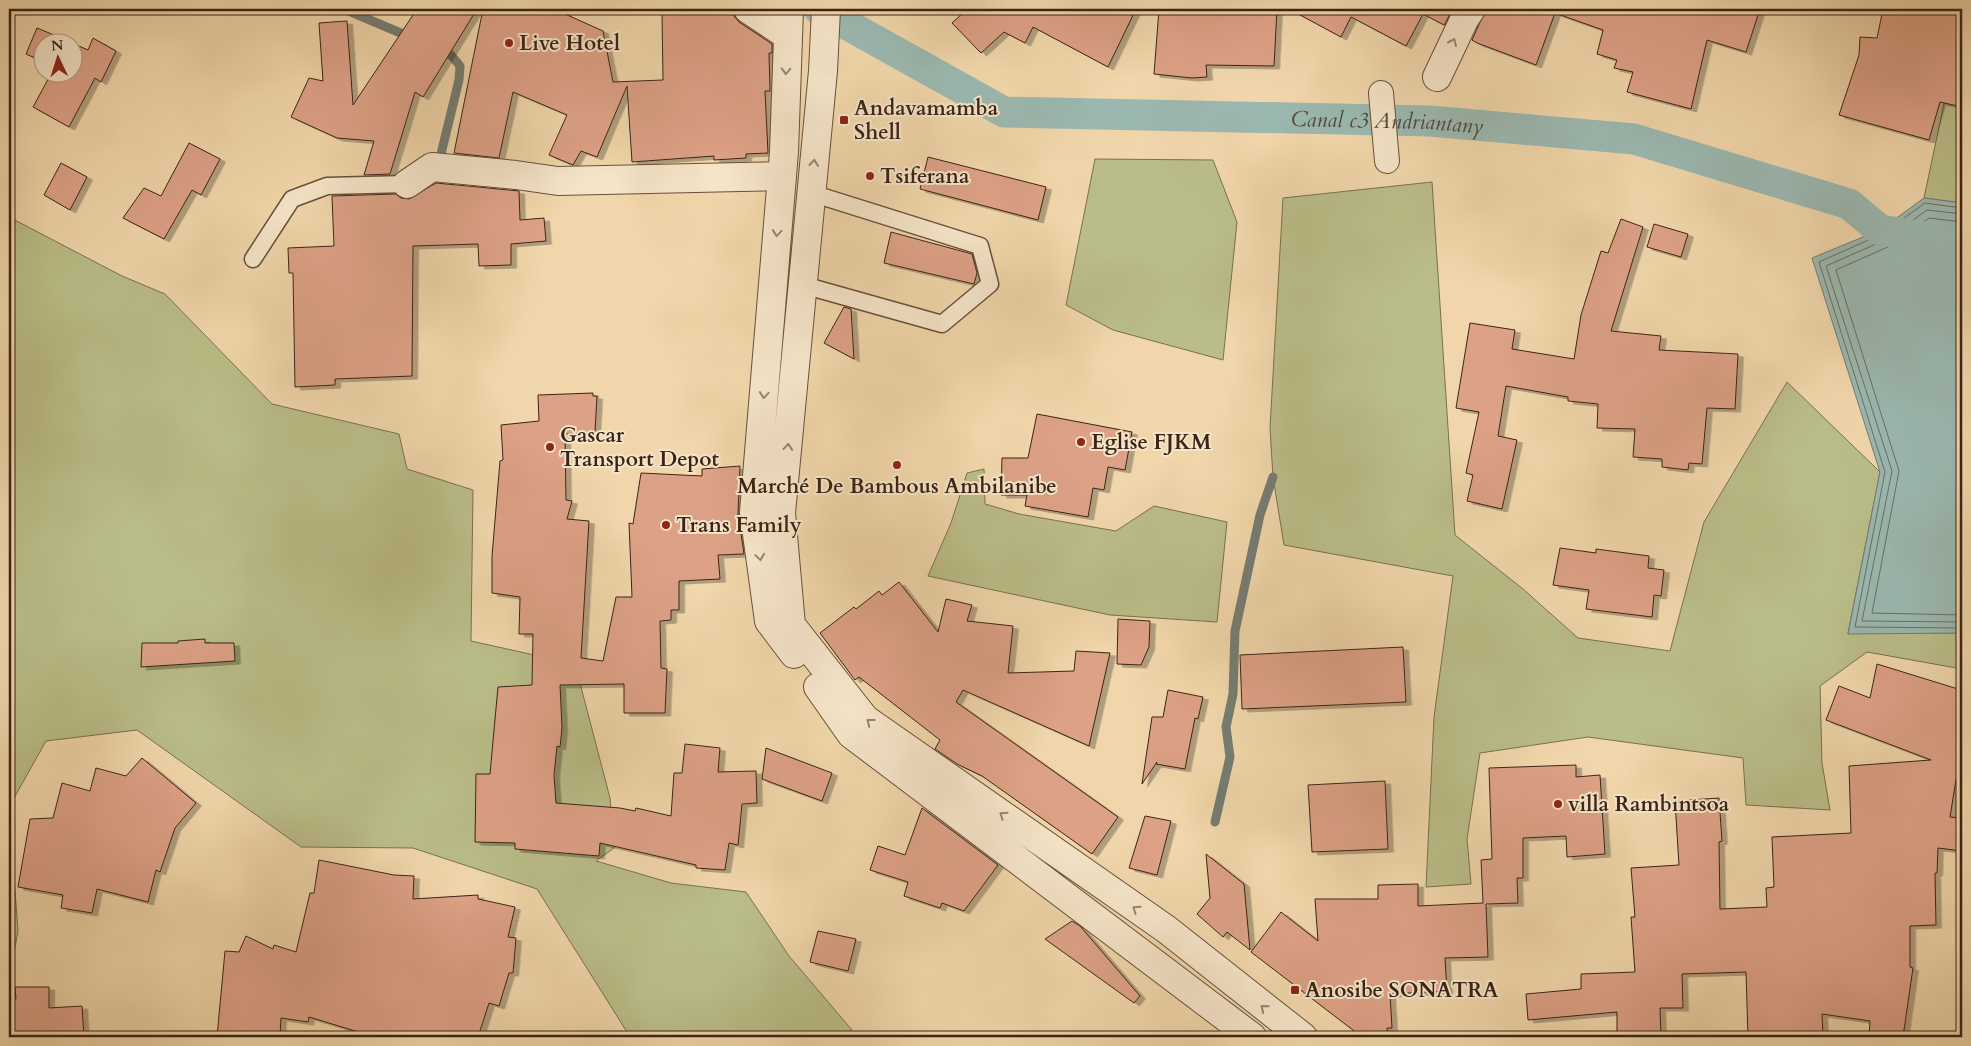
<svg xmlns="http://www.w3.org/2000/svg" width="1971" height="1046" viewBox="0 0 1971 1046" font-family="Cardo,serif">
<style>
.green{fill:#babd88;stroke:#7a704f}
.water{fill:#9bb8b0;stroke:#757d72}
.lines{fill:none;stroke-linecap:round;stroke-linejoin:round}
.shore{stroke:#6b6e63;stroke-width:1}
.stream{stroke:#757d72;stroke-width:9}
.canal{stroke:#9bb8b0;stroke-width:31}
.building{fill:#dda186;stroke:#3b2416;filter:url(#shadow)}
.service-casing{stroke:#68503b;stroke-width:19}
.pedestrian-casing{stroke:#68503b;stroke-width:26}
.minor-casing{stroke:#68503b;stroke-width:30}
.tertiary-casing{stroke:#68503b;stroke-width:30}
.service{stroke:#f5e4c8;stroke-width:16}
.pedestrian{stroke:#f5e4c8;stroke-width:24}
.minor{stroke:#f5e4c8;stroke-width:28}
.tertiary{stroke:#f5e4c8;stroke-width:28}
.oneway{stroke:#98846f}
.poi-dot{fill:#8f2418;stroke:#f5e4c8;stroke-width:2}
.labels{text-anchor:middle;stroke-width:4;stroke-linejoin:round;paint-order:stroke}
.poi-label{font-size:21px;font-weight:bold;fill:#3b2416;stroke:#f5e4c8;text-anchor:start}
.water-label{font-size:22px;font-style:italic;fill:#53493c;stroke:#f5e4c8}
</style>
<defs>
<filter id="shadow"><feDropShadow dx="5.5" dy="3" stdDeviation="0" flood-color="#0004"/></filter>
</defs>
<rect width="100%" height="100%" fill="#f0d6aa"/>
<filter id="stains"><feTurbulence type="fractalNoise" baseFrequency=".004" numOctaves="4"/><feColorMatrix values="0 0 0 0 .2 0 0 0 0 .09 0 0 0 0 .02 0 0 0 .5 -.17"/></filter>
<radialGradient id="worn" r=".72"><stop offset=".6" stop-color="#630" stop-opacity="0"/><stop offset="1" stop-color="#630" stop-opacity=".3"/></radialGradient>
<path class="green" d="M 1945,99 L 1962,103 L 1962,203 L 1924,198 Z
M 1095,159 L 1213,160 L 1237,222 L 1223,360 L 1113,330 L 1066,305 Z
M 1432,182 L 1455,535 L 1523,589 L 1578,638 L 1670,651 L 1704,522 L 1787,382 L 1880,472 L 1848,633 L 1962,633 L 1962,669 L 1867,652 L 1820,686 L 1822,763 L 1830,810 L 1746,805 L 1743,758 L 1588,737 L 1480,753 L 1467,839 L 1471,884 L 1426,887 L 1434,717 L 1453,576 L 1284,545 L 1273,477 L 1270,428 L 1283,198 Z
M 9,217 L 122,276 L 165,294 L 272,404 L 399,434 L 407,469 L 473,490 L 471,641 L 575,664 L 610,798 L 614,848 L 596,861 L 671,883 L 746,892 L 789,956 L 852,1030 L 844,1037 L 649,1037 L 627,1032 L 537,889 L 413,848 L 301,847 L 137,730 L 46,741 L 9,807 L 18,931 L 9,981 Z
M 984,469 L 985,504 L 1019,514 L 1116,531 L 1154,506 L 1227,522 L 1217,622 L 1110,615 L 928,576 L 951,523 L 967,473 Z"/>
<path class="water" d="M 1924,198 L 1962,203 L 1962,633 L 1848,634 L 1880,472 L 1812,258 L 1880,230 Z"/>
<g class="lines">
<path class="shore" d="M 1962,208 L 1925,203 L 1882,234 L 1819,262 L 1885,472 L 1855,627 L 1962,628
M 1962,214 L 1927,210 L 1885,240 L 1826,266 L 1892,471 L 1862,621 L 1962,622
M 1962,222 L 1929,218 L 1890,246 L 1836,270 L 1899,471 L 1872,613 L 1962,615"/>
<path class="stream" d="M 344,9 L 410,37
M 438,50 L 451,55 L 460,66 L 459,80 L 440,158
M 1215,822 L 1230,757 L 1226,727 L 1233,694 L 1235,631 L 1260,515 L 1273,477"/>
<path class="canal" id="s1" d="M 819,9 L 1004,112 L 1430,121 L 1634,139 L 1849,204 L 1880,230 L 1962,243"/>
</g>
<path class="building" d="M 417,9 L 477,9 L 423,97 L 415,92 L 390,174 L 364,175 L 374,141 L 337,138 L 291,117 L 309,78 L 323,81 L 319,23 L 347,21 L 353,105 Z
M 483,9 L 568,9 L 565,14 L 603,31 L 613,82 L 663,80 L 662,13 L 732,9 L 734,16 L 739,22 L 772,44 L 772,53 L 769,53 L 770,91 L 765,91 L 768,153 L 746,154 L 746,158 L 714,160 L 714,156 L 632,162 L 627,86 L 597,157 L 581,151 L 573,165 L 549,155 L 567,115 L 513,92 L 499,158 L 454,153 Z
M 961,9 L 1136,9 L 1108,67 L 1033,27 L 1025,43 L 1004,32 L 981,53 L 952,23 L 965,11 Z
M 1159,9 L 1277,9 L 1274,66 L 1206,65 L 1207,77 L 1192,78 L 1154,74 Z
M 1289,9 L 1453,9 L 1444,25 L 1423,14 L 1406,46 L 1351,17 L 1341,37 Z
M 1486,9 L 1760,9 L 1746,52 L 1707,40 L 1691,109 L 1627,92 L 1633,72 L 1614,68 L 1617,60 L 1597,54 L 1603,30 L 1555,13 L 1536,65 L 1477,43 L 1472,40 Z
M 1883,9 L 1962,9 L 1962,107 L 1940,102 L 1929,140 L 1839,115 L 1859,55 L 1860,37 L 1877,38 Z
M 37,28 L 71,42 L 42,42 L 42,61 L 26,54 Z
M 93,38 L 116,51 L 101,82 L 95,78 L 69,127 L 33,107 L 52,72 L 72,72 L 72,43 L 88,50 Z
M 189,143 L 220,159 L 201,195 L 192,190 L 164,239 L 123,218 L 144,188 L 161,196 Z
M 928,157 L 1046,187 L 1038,220 L 920,189 Z
M 61,163 L 87,177 L 70,210 L 44,195 Z
M 436,183 L 519,191 L 520,220 L 544,218 L 546,241 L 511,244 L 511,265 L 479,266 L 478,244 L 413,246 L 412,376 L 335,379 L 335,385 L 295,387 L 293,273 L 289,273 L 288,248 L 334,246 L 332,196 L 396,194 L 401,198 L 409,199 Z
M 1621,219 L 1643,227 L 1611,331 L 1661,336 L 1659,350 L 1738,354 L 1735,409 L 1707,408 L 1702,464 L 1689,463 L 1688,470 L 1662,467 L 1662,459 L 1633,457 L 1635,429 L 1597,428 L 1598,404 L 1568,401 L 1568,397 L 1506,386 L 1498,436 L 1517,440 L 1502,509 L 1467,501 L 1473,475 L 1466,473 L 1479,412 L 1456,408 L 1470,323 L 1515,330 L 1512,349 L 1574,359 L 1581,315 L 1601,251 L 1608,253 Z
M 1654,224 L 1688,234 L 1681,257 L 1647,247 Z
M 891,232 L 972,254 L 977,273 L 974,284 L 884,263 Z
M 844,307 L 851,309 L 854,359 L 824,343 Z
M 593,393 L 593,396 L 597,396 L 595,432 L 565,434 L 566,500 L 572,501 L 567,519 L 589,521 L 581,658 L 603,661 L 616,597 L 632,597 L 629,523 L 633,524 L 641,473 L 702,476 L 702,469 L 740,466 L 738,514 L 744,554 L 718,555 L 720,579 L 679,581 L 679,610 L 671,610 L 671,620 L 660,621 L 661,668 L 667,669 L 665,713 L 624,713 L 624,684 L 560,685 L 562,728 L 560,747 L 557,746 L 554,775 L 556,803 L 620,808 L 635,811 L 636,808 L 671,816 L 674,773 L 682,773 L 685,744 L 720,748 L 718,772 L 756,771 L 757,803 L 742,804 L 738,845 L 729,843 L 725,870 L 696,868 L 696,865 L 600,843 L 599,856 L 515,849 L 515,843 L 475,842 L 476,774 L 490,774 L 498,687 L 532,685 L 533,634 L 519,634 L 520,597 L 492,593 L 492,556 L 500,461 L 503,460 L 501,425 L 539,421 L 538,395 Z
M 1037,414 L 1132,432 L 1125,470 L 1108,467 L 1104,490 L 1093,488 L 1088,517 L 1025,506 L 1027,495 L 1001,495 L 1002,458 L 1028,458 Z
M 1560,548 L 1596,553 L 1596,549 L 1649,556 L 1648,568 L 1664,570 L 1661,596 L 1654,595 L 1652,617 L 1586,609 L 1589,590 L 1553,585 Z
M 899,582 L 938,632 L 946,599 L 972,605 L 967,621 L 1013,626 L 1008,673 L 1074,671 L 1076,651 L 1110,653 L 1089,746 L 963,690 L 956,702 L 1118,817 L 1092,854 L 982,776 L 957,764 L 935,749 L 940,740 L 859,677 L 855,680 L 820,633 L 854,607 L 856,609 L 879,591 L 882,595 Z
M 1118,619 L 1150,621 L 1149,647 L 1141,665 L 1117,664 Z
M 205,639 L 205,643 L 234,643 L 235,661 L 141,667 L 142,643 L 178,643 L 178,641 Z
M 1403,647 L 1406,702 L 1242,709 L 1240,655 Z
M 1877,664 L 1958,689 L 1957,693 L 1962,694 L 1962,755 L 1960,755 L 1950,817 L 1962,818 L 1962,851 L 1938,848 L 1937,873 L 1935,873 L 1936,925 L 1910,926 L 1910,967 L 1913,968 L 1903,1037 L 1869,1037 L 1870,1021 L 1822,1014 L 1823,1037 L 1748,1037 L 1746,972 L 1682,974 L 1683,1008 L 1660,1008 L 1661,1037 L 1617,1037 L 1617,1012 L 1528,1020 L 1526,994 L 1581,989 L 1581,974 L 1635,972 L 1631,917 L 1635,917 L 1631,868 L 1679,865 L 1675,801 L 1719,798 L 1722,841 L 1719,842 L 1720,909 L 1767,907 L 1766,888 L 1774,887 L 1772,837 L 1851,833 L 1849,766 L 1931,760 L 1826,720 L 1839,686 L 1870,698 Z
M 1168,690 L 1203,697 L 1198,719 L 1195,718 L 1185,769 L 1156,764 L 1157,762 L 1142,784 L 1152,717 L 1163,717 Z
M 766,748 L 832,773 L 822,801 L 762,779 Z
M 142,758 L 196,803 L 175,828 L 160,872 L 156,870 L 148,902 L 97,889 L 92,913 L 61,908 L 63,895 L 18,887 L 30,819 L 53,818 L 62,783 L 90,791 L 96,768 L 126,776 Z
M 1576,765 L 1576,777 L 1600,775 L 1605,854 L 1567,857 L 1566,836 L 1523,838 L 1523,878 L 1517,878 L 1518,903 L 1486,904 L 1488,957 L 1445,958 L 1447,991 L 1390,994 L 1392,1028 L 1387,1028 L 1388,1037 L 1362,1037 L 1251,952 L 1281,912 L 1318,941 L 1315,899 L 1378,899 L 1378,885 L 1418,884 L 1418,906 L 1483,903 L 1481,860 L 1492,859 L 1489,768 Z
M 1385,781 L 1388,849 L 1312,852 L 1308,785 Z
M 922,808 L 998,865 L 964,911 L 942,903 L 940,908 L 904,896 L 908,882 L 870,870 L 878,846 L 905,855 Z
M 1145,816 L 1171,821 L 1157,875 L 1129,868 Z
M 1206,854 L 1244,884 L 1250,950 L 1227,932 L 1223,937 L 1197,914 L 1210,898 Z
M 319,860 L 394,875 L 414,876 L 413,899 L 478,895 L 478,899 L 515,907 L 508,937 L 516,938 L 513,973 L 509,973 L 499,1006 L 489,1003 L 478,1037 L 375,1037 L 309,1017 L 308,1022 L 281,1018 L 280,1035 L 259,1033 L 259,1037 L 217,1037 L 225,951 L 239,952 L 246,936 L 273,949 L 274,945 L 296,952 L 310,893 L 314,893 Z
M 1072,921 L 1080,926 L 1140,996 L 1134,1003 L 1045,939 Z
M 818,931 L 856,939 L 848,971 L 810,962 Z
M 15,987 L 49,987 L 49,1008 L 82,1006 L 84,1037 L 13,1036 L 11,999 L 16,999 Z"/>
<g class="lines">
<defs>
<path id="service" d="M 253,259 L 292,199 L 327,186 L 407,184
M 803,285 L 942,324 L 990,284 L 980,246 L 811,193"/>
<path id="pedestrian" d="M 1381,93 L 1387,161"/>
<path id="minor" d="M 748,9 L 787,35
M 1437,77 L 1464,20 L 1471,9
M 407,184 L 432,167 L 516,175 L 558,181 L 782,176"/>
<path id="tertiary" d="M 789,9 L 784,152 L 754,512 L 769,621 L 794,654
M 826,9 L 823,71 L 781,513 L 791,625 L 865,719 L 1166,929 L 1303,1037
M 818,687 L 851,734 L 1252,1037"/>
</defs>
<use href="#service" class="service-casing"/>
<use href="#pedestrian" class="pedestrian-casing"/>
<use href="#minor" class="minor-casing"/>
<use href="#tertiary" class="tertiary-casing"/>
<use href="#service" class="service"/>
<use href="#pedestrian" class="pedestrian"/>
<use href="#minor" class="minor"/>
<use href="#tertiary" class="tertiary"/>
</g>
<defs><path id="oneway-chevron" d="M-2-3.5L2.5 0L-2 3.5" fill="none" stroke-width="1.6" stroke-linecap="round" stroke-linejoin="round" transform="scale(1.25)"/></defs>
<g class="oneway">
<use href="#oneway-chevron" transform="translate(1453 42) rotate(-66)"/>
<use href="#oneway-chevron" transform="translate(786 71) rotate(92)"/>
<use href="#oneway-chevron" transform="translate(814 163) rotate(-84)"/>
<use href="#oneway-chevron" transform="translate(777 233) rotate(95)"/>
<use href="#oneway-chevron" transform="translate(764 395) rotate(95)"/>
<use href="#oneway-chevron" transform="translate(788 447) rotate(-85)"/>
<use href="#oneway-chevron" transform="translate(760 557) rotate(82)"/>
<use href="#oneway-chevron" transform="translate(870 722) rotate(-142)"/>
<use href="#oneway-chevron" transform="translate(1003 815) rotate(-145)"/>
<use href="#oneway-chevron" transform="translate(1136 909) rotate(-145)"/>
<use href="#oneway-chevron" transform="translate(1264 1008) rotate(-141)"/>
</g>
<g class="poi-dot">
<circle cx="509" cy="43" r="5"/>
<rect x="839" y="115" width="10" height="10" rx="2.5"/>
<circle cx="870" cy="176" r="5"/>
<circle cx="1081" cy="442" r="5"/>
<circle cx="550" cy="447" r="5"/>
<circle cx="897" cy="465" r="5"/>
<circle cx="666" cy="525" r="5"/>
<circle cx="1558" cy="804" r="5"/>
<rect x="1290" y="985" width="10" height="10" rx="2.5"/>
</g>
<g class="labels">
<g class="poi-label">
<text x="519" y="50">Live Hotel</text>
<text x="854" y="115">Andavamamba<tspan x="854" dy="24">Shell</tspan></text>
<text x="880" y="183">Tsiferana</text>
<text x="560" y="442">Gascar<tspan x="560" dy="24">Transport Depot</tspan></text>
<text x="1091" y="449">Eglise FJKM</text>
<text x="897" y="493" text-anchor="middle">Marché De Bambous Ambilanibe</text>
<text x="676" y="532">Trans Family</text>
<text x="1568" y="811">villa Rambintsoa</text>
<text x="1305" y="997">Anosibe SONATRA</text>
</g>
<g class="water-label">
<text dy="8" stroke="none"><textPath href="#s1" startOffset="595">Canal c3 Andriantany</textPath></text>
</g>
</g>
<rect width="1971" height="1046" fill="none" stroke="#f0d6aa" stroke-width="30"/>
<rect x="10" y="10" width="1951" height="1026" fill="none" stroke="#3b2416" stroke-width="2.5"/>
<rect x="15" y="15" width="1941" height="1016" fill="none" stroke="#3b2416"/>
<g transform="translate(58 58) rotate(356)"><circle r="24" fill="#f5e4c8" stroke="#ab9781"/>
<path d="M0-4L9 19L0 12L-9 19Z" fill="#8f2418"/>
<text y="-8" font-size="14" font-weight="bold" text-anchor="middle" fill="#3b2416">N</text>
</g>
<rect width="100%" height="100%" filter="url(#stains)"/>
<rect width="100%" height="100%" fill="url(#worn)"/>
</svg>
